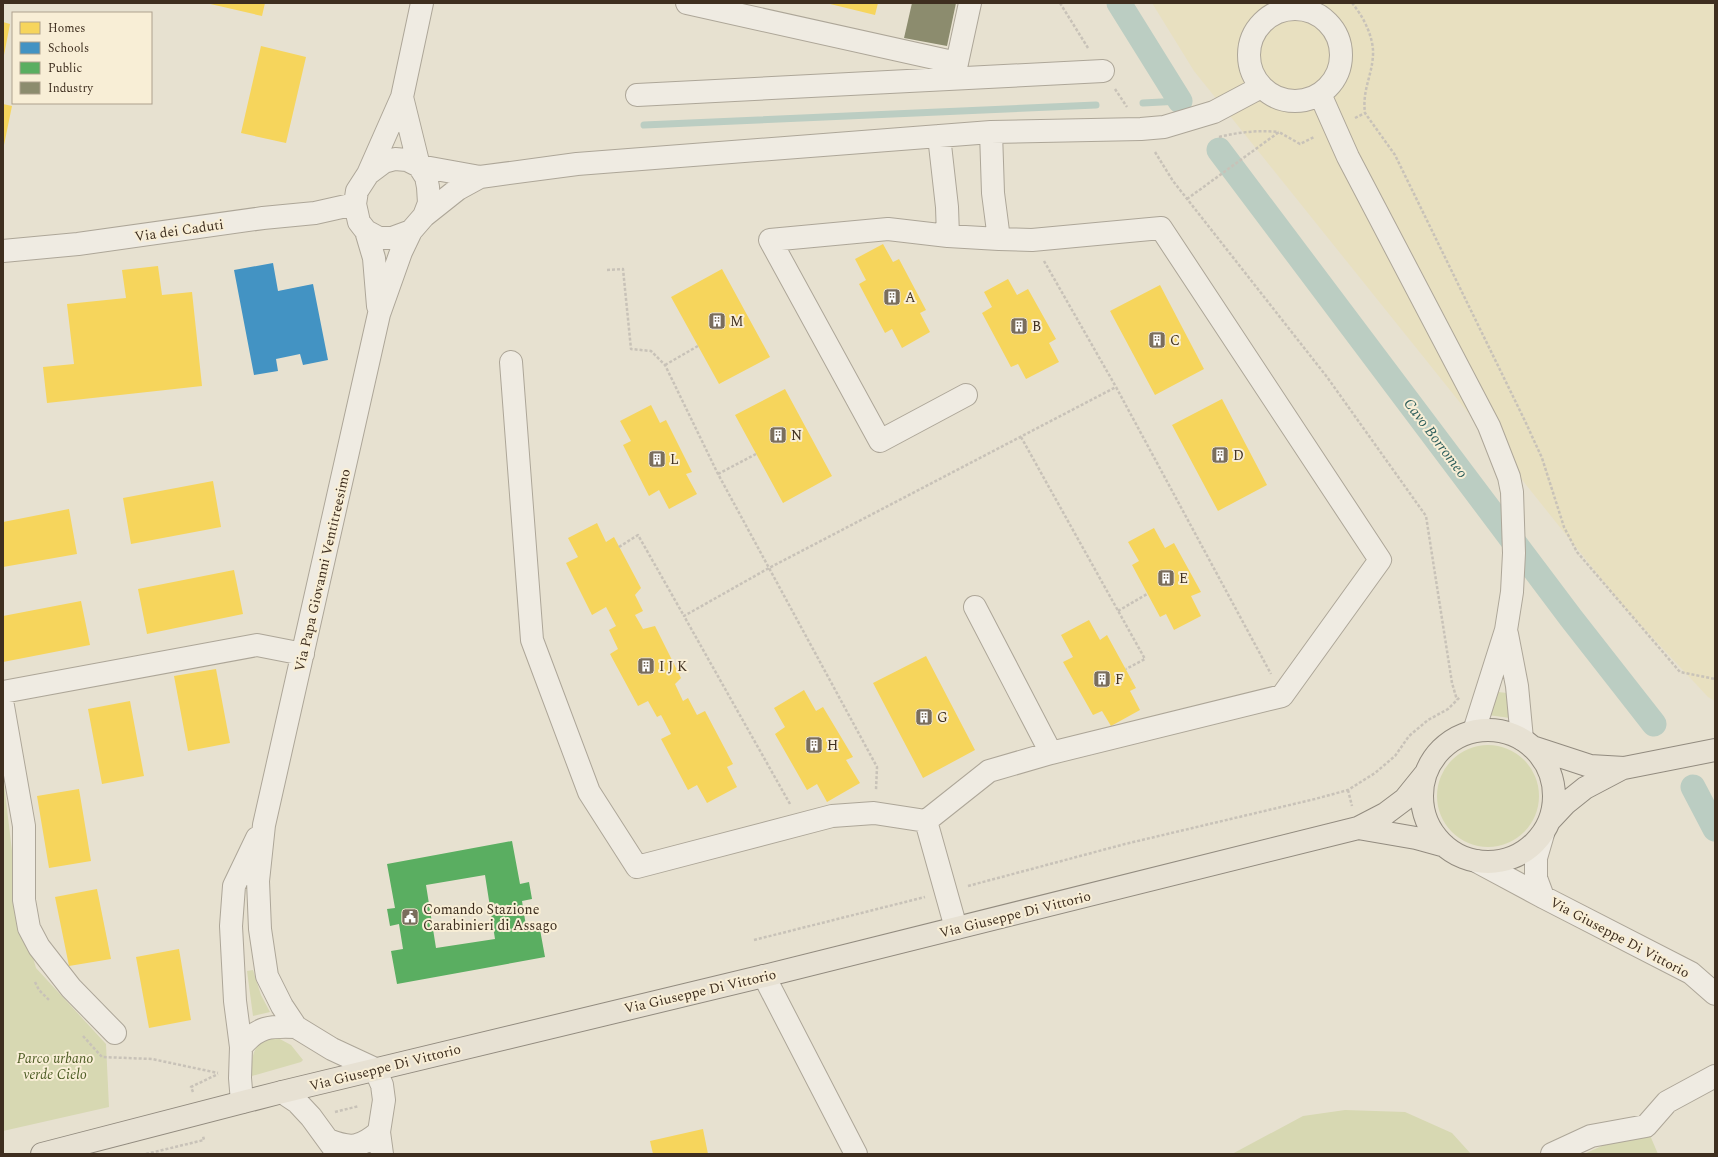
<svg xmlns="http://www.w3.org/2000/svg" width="1718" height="1157" viewBox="0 0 1718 1157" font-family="Spectral,serif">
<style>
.farmland{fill:#e8e0c0}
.green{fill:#d7d8b2}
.homes{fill:#f6d55c}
.schools{fill:#4393c3}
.public{fill:#5aae61;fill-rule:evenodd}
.industry{fill:#8c8c6e}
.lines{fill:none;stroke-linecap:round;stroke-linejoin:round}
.stream{stroke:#bbcdc2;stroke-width:7}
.canal{stroke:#bbcdc2;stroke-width:25}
.minor-casing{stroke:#ada698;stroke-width:24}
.major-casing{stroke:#928b7f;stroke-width:24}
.path{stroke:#c8c2b8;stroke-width:2.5;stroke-dasharray:3 2;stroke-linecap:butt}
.minor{stroke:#efebe2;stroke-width:22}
.major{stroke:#e7e1d3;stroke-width:22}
.labels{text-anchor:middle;stroke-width:4;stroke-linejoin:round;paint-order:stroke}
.street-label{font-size:14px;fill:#3e2e1f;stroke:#f8eed6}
.poi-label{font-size:14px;fill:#3e2e1f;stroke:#f8eed6;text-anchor:start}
.park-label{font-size:14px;font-style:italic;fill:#4d5c24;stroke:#f8eed6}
.water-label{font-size:15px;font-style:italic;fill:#2d5e5b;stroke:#f8eed6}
</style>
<rect width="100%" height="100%" fill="#e7e1d0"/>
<path class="farmland" d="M 1152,3 L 1715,3 L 1715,701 L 1708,697 L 1624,607 L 1194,71 Z"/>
<path class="green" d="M 1498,692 L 1507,693 L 1510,718 L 1488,715 Z
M1437 796a51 51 0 1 1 102 0a51 51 0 1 1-102 0Z
M 3,776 L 19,909 L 36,968 L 106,1044 L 109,1107 L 3,1131 Z
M 253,970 L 261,995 L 270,1012 L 253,1016 L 247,971 Z
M 266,1037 L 278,1038 L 291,1045 L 303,1060 L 301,1062 L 252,1076 C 251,1059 252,1048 266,1037 Z
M 1345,1110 L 1405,1112 L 1452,1133 L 1471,1154 L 1232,1154 L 1303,1116 Z
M 1646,1126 L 1658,1154 L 1584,1154 Z"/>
<path class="homes" d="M 206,3 L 265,3 L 262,16 Z
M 826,3 L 878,3 L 875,15 Z
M 3,22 L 10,24 L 4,55 L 3,55 Z
M 261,46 L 306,57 L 286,143 L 241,133 Z
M 3,104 L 12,106 L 4,145 L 3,145 Z
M 883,244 L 893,262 L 899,259 L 926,310 L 920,313 L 930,332 L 902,348 L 892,329 L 885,333 L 859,284 L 866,280 L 855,259 Z
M 158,266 L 162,295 L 192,292 L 202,386 L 47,403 L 43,367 L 74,364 L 67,304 L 126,298 L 122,270 Z
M 722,269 L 770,357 L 719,384 L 671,297 Z
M 1008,279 L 1017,295 L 1028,289 L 1056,339 L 1049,343 L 1059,362 L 1026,379 L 1018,364 L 1011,367 L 982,313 L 992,307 L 984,292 Z
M 1160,285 L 1204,369 L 1155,395 L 1110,311 Z
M 785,389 L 832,476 L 783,503 L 735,415 Z
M 1222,399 L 1267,485 L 1218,511 L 1172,425 Z
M 651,405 L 660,423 L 666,420 L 692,472 L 686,474 L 697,494 L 669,509 L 659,490 L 649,496 L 623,445 L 631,441 L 620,421 Z
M 213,481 L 221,527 L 131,544 L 123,498 Z
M 69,509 L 77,554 L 3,567 L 3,522 Z
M 597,523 L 606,542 L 614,537 L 641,588 L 635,595 L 643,611 L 635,615 L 643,629 L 655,626 L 681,678 L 675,684 L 683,701 L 688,698 L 697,715 L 705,711 L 733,764 L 727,767 L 737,787 L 707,803 L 697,785 L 688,790 L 661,739 L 671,734 L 661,715 L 657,717 L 648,701 L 638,706 L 610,654 L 618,649 L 609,630 L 616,626 L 606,607 L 592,615 L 566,563 L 578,557 L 568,538 Z
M 1154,528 L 1165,548 L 1174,543 L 1201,592 L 1191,596 L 1201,616 L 1174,630 L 1166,614 L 1160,617 L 1132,565 L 1139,561 L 1128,542 Z
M 234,570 L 243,614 L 147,634 L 138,589 Z
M 81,601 L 90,645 L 3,662 L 3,616 Z
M 1089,620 L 1100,640 L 1107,635 L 1136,688 L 1130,691 L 1140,710 L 1111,726 L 1102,711 L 1093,715 L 1063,662 L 1073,657 L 1061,635 Z
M 926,656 L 975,750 L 923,778 L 873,683 Z
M 216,669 L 230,743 L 188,751 L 174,676 Z
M 804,690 L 816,711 L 823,707 L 853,757 L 846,760 L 860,783 L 827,802 L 817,784 L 807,790 L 775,734 L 785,727 L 774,708 Z
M 130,701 L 144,776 L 102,784 L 88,709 Z
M 79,789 L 91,861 L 49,868 L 37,796 Z
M 97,889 L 111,959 L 69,966 L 55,897 Z
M 179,949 L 191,1020 L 149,1028 L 136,957 Z
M 703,1129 L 708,1154 L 653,1154 L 650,1141 Z"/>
<path class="schools" d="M 273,263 L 278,291 L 313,284 L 328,360 L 303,365 L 300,354 L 276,359 L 278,371 L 254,375 L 234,270 Z"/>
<path class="public" d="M 512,841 L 520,884 L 529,882 L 532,899 L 522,901 L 526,926 L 539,924 L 545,957 L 397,984 L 391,951 L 403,949 L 399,924 L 390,926 L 387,909 L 395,908 L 387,864 ZM 485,875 L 495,939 L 436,948 L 426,885 Z"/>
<path class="industry" d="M 912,3 L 956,3 L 947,46 L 904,38 Z"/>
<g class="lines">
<path class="stream" d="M 1143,103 L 1180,101
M 644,125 L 1096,105"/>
<path class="canal" d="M 1119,3 L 1180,101
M 1219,150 L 1571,618 L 1654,724
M 1693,787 L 1715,829"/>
<defs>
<path id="minor" d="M 687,3 L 957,63 L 970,3
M1249 55a46 46 0 1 1 92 0a46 46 0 1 1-92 0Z
M 1320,94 L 1348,157 L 1489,426 L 1509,477 L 1512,492 L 1514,553 L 1512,592 L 1506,630 L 1474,731
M 637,95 L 1103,71
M 402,97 L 419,166 L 426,177 L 428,187 L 429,203 L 424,216 L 411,231 L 392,238 L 379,238 L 366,231 L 359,222 L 355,204 L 357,191 L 368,174 L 384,162 L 395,159 L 407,160 L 419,166 L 480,177 L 577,164 L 991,132 L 1141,129 L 1164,127 L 1214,112 L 1261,87
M 991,132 L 993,193 L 999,239 L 1032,240 L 1161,228 L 1380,560 L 1282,696 L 1051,753
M 939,136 L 947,207 L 948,236 L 999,239
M 368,174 L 402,97 L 422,3
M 424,216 L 458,189 L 480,177
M 366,231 L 374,258 L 378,306
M 948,236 L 888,229 L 770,240 L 880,441 L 966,395
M 3,251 L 78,244 L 263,218 L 315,213 L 355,204
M 511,362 L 532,640 L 589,792 L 637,867 L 832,816 L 874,813 L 926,821 L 956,928
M 1507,634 L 1517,686 L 1522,739
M 3,692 L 257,645 L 303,654
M 3,706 L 24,826 L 24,900 L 29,928 L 39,947 L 71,988 L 115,1033
M 926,821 L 989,771 L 1051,753 L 975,607
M 1543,834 L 1536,858 L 1536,878 L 1543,897
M 1476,861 L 1543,897 L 1691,973 L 1715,994
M 764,976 L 856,1154
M 241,1047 C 258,1026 270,1026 296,1027
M 282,1092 L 297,1102 L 311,1117 L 338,1154
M 242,1102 L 240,1078 L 241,1047 L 235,1001 L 231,926 L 234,886 L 257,838
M 328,1140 C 351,1149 360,1148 379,1132
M 382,1154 L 379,1132 L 384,1100 L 382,1085 L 375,1069 L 332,1049 L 296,1027 L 282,1006 L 267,976 L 260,929 L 258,881 L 264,825 L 379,314 L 401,252 L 411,231
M 1552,1154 L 1591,1136 L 1646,1126 L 1667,1102 L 1715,1076"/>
<path id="major" d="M1422 796a66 66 0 1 1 132 0a66 66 0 1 1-132 0Z
M 1532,747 L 1590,766 L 1624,768 L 1715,750
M 1550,820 L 1565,804 L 1585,788 L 1623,768
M 1358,828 L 1416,838 L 1445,846
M 42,1154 L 282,1092 L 764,976 L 1358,828 L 1385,814 L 1405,799 L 1426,773"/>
</defs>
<use href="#minor" class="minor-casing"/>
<use href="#major" class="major-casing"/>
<path class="path" d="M 1060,3 L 1088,48
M 1352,3 C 1363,16 1374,37 1373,55 C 1372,76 1362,90 1365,113
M 1115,89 L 1127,107
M 1355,118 L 1365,113 L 1395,155 L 1525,421 L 1542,458 L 1564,527 L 1577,552 L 1680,672 L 1715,679
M 1219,137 C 1239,132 1258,130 1279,132
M 1155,152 L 1173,181 L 1327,377 L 1426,516 L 1452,683 L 1457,700
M 1187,199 L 1279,132 L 1300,144 L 1314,137
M 1044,261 L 1116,387
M 607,270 L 623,269 L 631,349 L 651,351 L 665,365 L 718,474 L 877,767 L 876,790
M 665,365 L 698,346
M 1021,437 L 1145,659 L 1126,669
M 718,474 L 756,454
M 619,547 L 638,535 L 684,616
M 1118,611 L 1147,594
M 1348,790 L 1352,806
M 790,804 L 684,616 L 769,568 L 1116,387 L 1271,674
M 968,886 L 1125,844 L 1315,799 L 1348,790 L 1375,773 L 1395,756 L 1409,736 L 1428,720 L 1448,709 L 1460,697
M 754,940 L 925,897
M 35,982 L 39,990 L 49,1000
M 83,1036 L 102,1057 L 152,1059 L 218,1073
M 193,1092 L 191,1087 L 218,1074
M 335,1112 L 359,1106
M 146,1154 L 204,1140 L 203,1136"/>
<use href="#minor" class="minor"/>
<use href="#major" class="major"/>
</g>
<defs>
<symbol id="building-square" viewBox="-11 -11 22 22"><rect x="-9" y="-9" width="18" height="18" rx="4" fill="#796d5d" stroke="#f8eed6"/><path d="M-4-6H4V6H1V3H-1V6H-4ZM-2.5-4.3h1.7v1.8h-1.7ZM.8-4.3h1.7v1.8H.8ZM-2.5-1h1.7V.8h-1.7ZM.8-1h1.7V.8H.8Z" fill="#fff"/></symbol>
<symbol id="civic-square" viewBox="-11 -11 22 22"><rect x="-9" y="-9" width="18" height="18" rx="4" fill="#796d5d" stroke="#f8eed6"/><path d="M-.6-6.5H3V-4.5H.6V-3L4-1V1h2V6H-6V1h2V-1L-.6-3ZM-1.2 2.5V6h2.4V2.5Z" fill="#fff"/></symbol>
</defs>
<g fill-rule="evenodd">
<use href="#building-square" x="882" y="287" width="20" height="20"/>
<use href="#building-square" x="707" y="311" width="20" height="20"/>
<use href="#building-square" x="1009" y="316" width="20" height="20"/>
<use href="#building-square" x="1147" y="330" width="20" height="20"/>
<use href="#building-square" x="768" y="425" width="20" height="20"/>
<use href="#building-square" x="1210" y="445" width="20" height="20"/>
<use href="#building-square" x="647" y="449" width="20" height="20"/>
<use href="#building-square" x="1156" y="568" width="20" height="20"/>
<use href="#building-square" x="636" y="656" width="20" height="20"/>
<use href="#building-square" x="1092" y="669" width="20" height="20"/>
<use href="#building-square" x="914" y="707" width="20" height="20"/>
<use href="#building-square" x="804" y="735" width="20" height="20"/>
<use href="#civic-square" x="400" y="907" width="20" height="20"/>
</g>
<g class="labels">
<g class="street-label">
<text transform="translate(179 230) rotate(-8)" y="5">Via dei Caduti</text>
<text transform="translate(322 570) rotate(-77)" y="5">Via Papa Giovanni Ventitreesimo</text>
<text transform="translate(1015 914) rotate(-14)" y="5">Via Giuseppe Di Vittorio</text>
<text transform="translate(1620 937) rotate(28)" y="5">Via Giuseppe Di Vittorio</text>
<text transform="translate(700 991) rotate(-13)" y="5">Via Giuseppe Di Vittorio</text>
<text transform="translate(385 1067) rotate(-14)" y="5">Via Giuseppe Di Vittorio</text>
</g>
<g class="poi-label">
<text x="905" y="302">A</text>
<text x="730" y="326">M</text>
<text x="1032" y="331">B</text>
<text x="1170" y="345">C</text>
<text x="791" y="440">N</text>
<text x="1233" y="460">D</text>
<text x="670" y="464">L</text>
<text x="1179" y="583">E</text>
<text x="659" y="671">I J K</text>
<text x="1115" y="684">F</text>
<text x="937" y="722">G</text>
<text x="827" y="750">H</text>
<text x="423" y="914">Comando Stazione<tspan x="423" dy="16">Carabinieri di Assago</tspan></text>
</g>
<g class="park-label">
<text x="55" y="1063">Parco urbano<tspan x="55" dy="16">verde Cielo</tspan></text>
</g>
<g class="water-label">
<text transform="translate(1436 438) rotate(53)" y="5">Cavo Borromeo</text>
</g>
</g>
<rect width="1718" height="1157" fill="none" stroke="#3e2e1f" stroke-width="8"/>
<rect x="12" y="12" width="140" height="92" fill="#f8eed6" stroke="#aea18d"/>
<rect x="20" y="22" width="20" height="12" fill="#f6d55c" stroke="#aea18d"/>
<text x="48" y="32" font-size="12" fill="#3e2e1f">Homes</text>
<rect x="20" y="42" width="20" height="12" fill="#4393c3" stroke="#aea18d"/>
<text x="48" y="52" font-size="12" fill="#3e2e1f">Schools</text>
<rect x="20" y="62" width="20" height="12" fill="#5aae61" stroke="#aea18d"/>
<text x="48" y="72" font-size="12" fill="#3e2e1f">Public</text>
<rect x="20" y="82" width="20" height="12" fill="#8c8c6e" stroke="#aea18d"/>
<text x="48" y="92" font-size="12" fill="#3e2e1f">Industry</text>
</svg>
